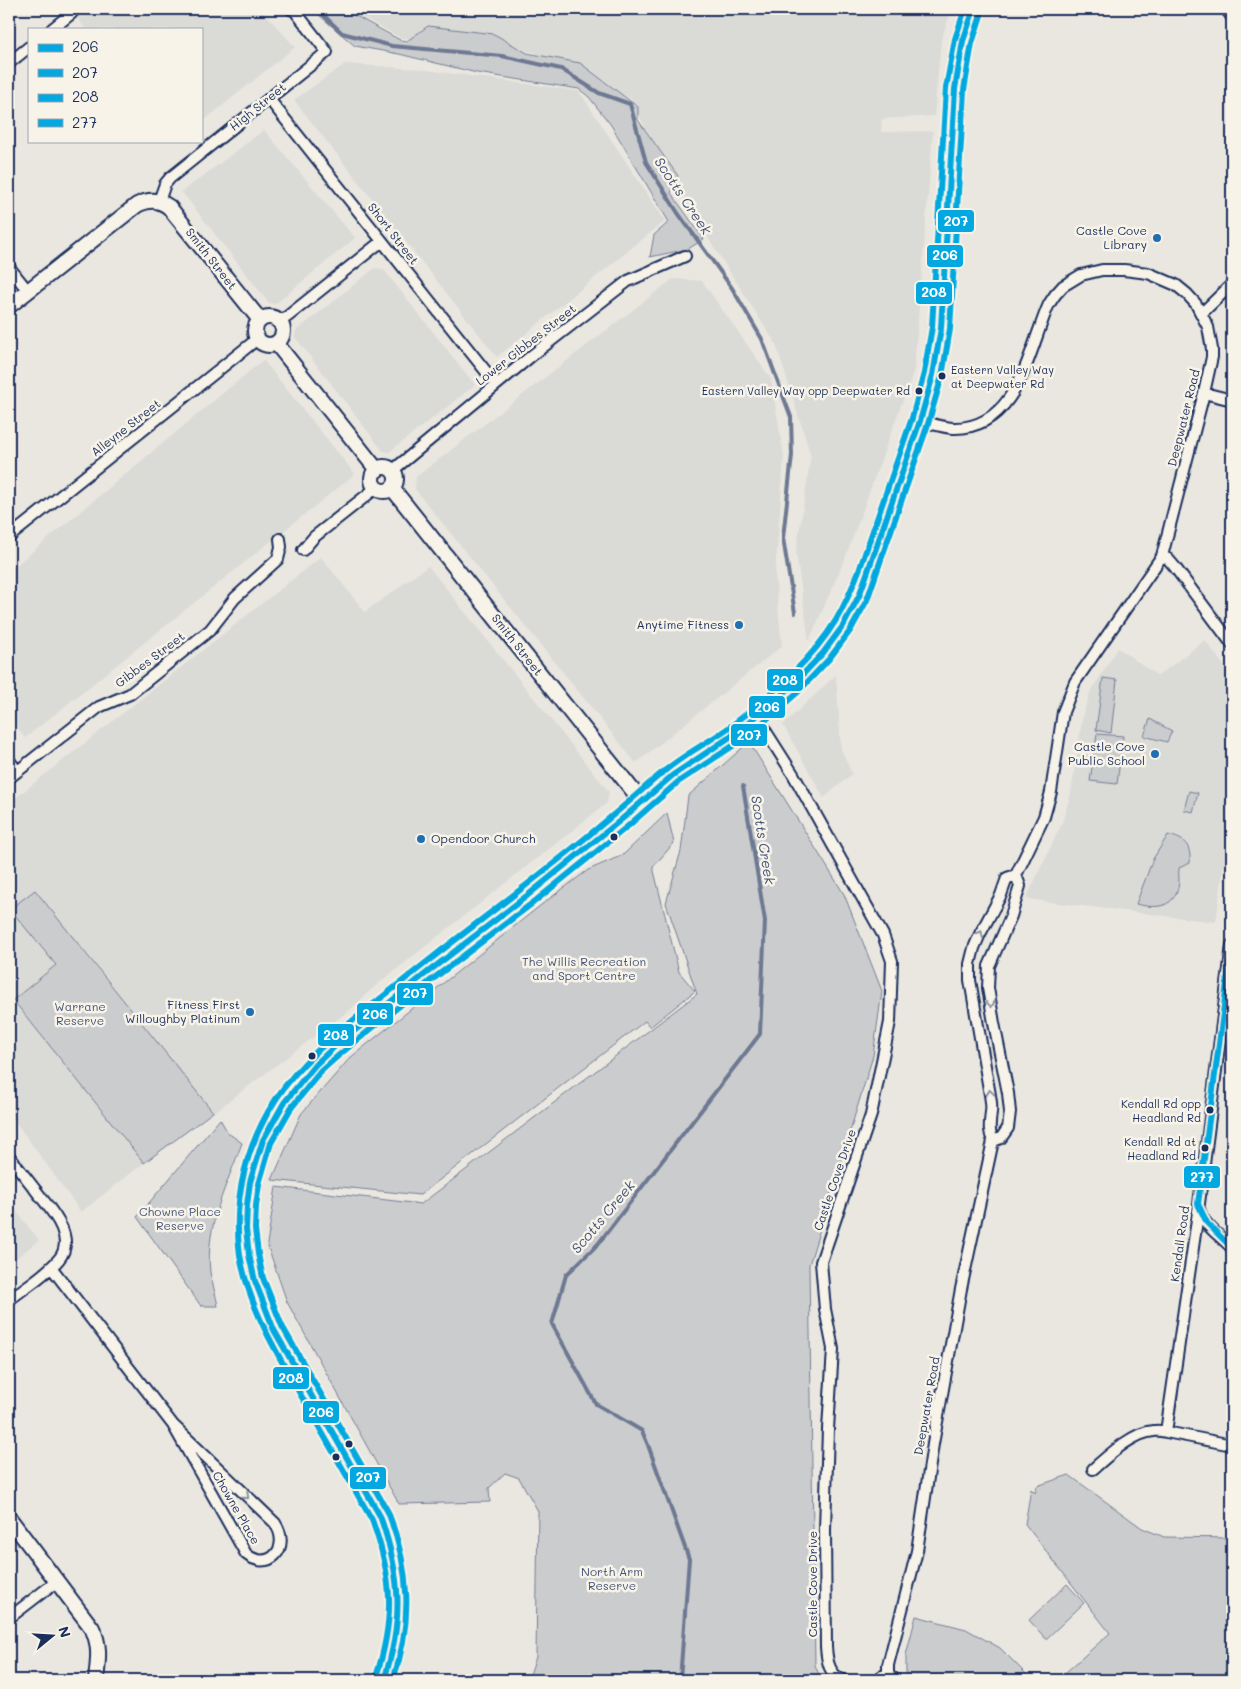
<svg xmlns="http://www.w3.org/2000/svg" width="1241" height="1689" viewBox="0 0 1241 1689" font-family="Mali,sans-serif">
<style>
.built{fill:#dadad6}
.green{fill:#cbcccd;stroke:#737e96}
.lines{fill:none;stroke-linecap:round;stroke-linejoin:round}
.stream{stroke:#6d7892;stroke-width:4}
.street-casing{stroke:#1b2f5e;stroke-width:14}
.secondary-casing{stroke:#1b2f5e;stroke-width:18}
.primary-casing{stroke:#1b2f5e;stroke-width:20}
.street{stroke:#f7f3e8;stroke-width:10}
.secondary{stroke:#f7f3e8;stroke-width:14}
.primary{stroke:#f7f3e8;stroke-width:16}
.bus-1-casing{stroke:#f7f3e8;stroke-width:10}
.bus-2-casing{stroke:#f7f3e8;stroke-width:10}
.bus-3-casing{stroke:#f7f3e8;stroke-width:10}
.bus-4-casing{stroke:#f7f3e8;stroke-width:10}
.bus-1{stroke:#03a8e0;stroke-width:6}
.bus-2{stroke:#03a8e0;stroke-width:6}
.bus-3{stroke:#03a8e0;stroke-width:6}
.bus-4{stroke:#03a8e0;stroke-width:6}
.oneway{stroke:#8991a3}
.poi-dot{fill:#1f6fb2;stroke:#f7f3e8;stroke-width:2}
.bus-dot{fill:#1b2f5e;stroke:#f7f3e8;stroke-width:2}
.labels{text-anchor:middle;stroke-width:5;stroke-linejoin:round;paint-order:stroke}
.bus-label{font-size:11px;fill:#1b2f5e;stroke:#f7f3e8;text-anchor:end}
.street-label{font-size:12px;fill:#1b2f5e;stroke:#f7f3e8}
.poi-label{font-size:12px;fill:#1b2f5e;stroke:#f7f3e8;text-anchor:end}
.park-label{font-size:12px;fill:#47567a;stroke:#f7f3e8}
.water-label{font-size:14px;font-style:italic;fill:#445378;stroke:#f7f3e8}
.line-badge{stroke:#f7f3e8;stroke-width:2}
.badge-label{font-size:14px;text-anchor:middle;font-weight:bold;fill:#fff}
</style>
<rect width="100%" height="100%" fill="#eae7e0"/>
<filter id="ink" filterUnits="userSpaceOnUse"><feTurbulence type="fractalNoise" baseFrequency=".02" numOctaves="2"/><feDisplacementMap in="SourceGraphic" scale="10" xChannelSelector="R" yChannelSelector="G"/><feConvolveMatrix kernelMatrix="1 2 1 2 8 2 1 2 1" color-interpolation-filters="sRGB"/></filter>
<g filter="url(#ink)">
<path class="built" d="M 71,9 L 261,9 L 295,47 L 201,123 L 201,29 L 86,29 Z
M 348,9 L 952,9 L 941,40 L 934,116 L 882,119 L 881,132 L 933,131 L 914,370 L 844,561 L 809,641 L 796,553 L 811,456 L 776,344 L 671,180 L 631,99 L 533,52 L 401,38 Z
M 345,64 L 419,69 L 579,91 L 665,221 L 497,357 L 294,100 Z
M 264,130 L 355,238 L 275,304 L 269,303 L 182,192 Z
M 375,268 L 383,269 L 475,385 L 389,452 L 383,451 L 295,337 L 296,331 Z
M 673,279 L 702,281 L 771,379 L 784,457 L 775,575 L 782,646 L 636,763 L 415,489 L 416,477 Z
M 263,360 L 355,474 L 25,738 L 9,717 L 9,571 Z
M 321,557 L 365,612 L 428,566 L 609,792 L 607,803 L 374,987 L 351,1009 L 213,1113 L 81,946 L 56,965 L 13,1000 L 144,1163 L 81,1212 L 9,1113 L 9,803 Z
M 1205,640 L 1232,677 L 1232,803 L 1216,922 L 1026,899 L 1062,823 L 1071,793 L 1083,714 L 1091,691 L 1118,648 L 1158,676 Z
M 836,675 L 841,749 L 852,774 L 824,798 L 783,725 Z
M 9,1202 L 39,1240 L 9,1264 Z"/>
<path class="green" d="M 312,9 L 343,9 L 400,40 L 407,41 L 428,26 L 494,34 L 527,53 L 580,63 L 638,107 L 638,120 L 678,176 L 671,193 L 704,239 L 688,249 L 650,257 L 654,235 L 669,222 L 611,125 L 589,97 L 579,89 L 477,73 L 399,54 L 355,46 Z
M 1103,678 L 1117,680 L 1111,733 L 1096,730 Z
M 1150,719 L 1172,731 L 1167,742 L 1144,736 Z
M 1097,734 L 1123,736 L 1117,784 L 1090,781 Z
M 749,742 L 844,894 L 882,991 L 873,1056 L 809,1265 L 815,1665 L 821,1680 L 528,1680 L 536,1657 L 538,1511 L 519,1478 L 505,1473 L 489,1488 L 490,1502 L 399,1504 L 287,1302 L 267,1244 L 276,1187 L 421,1204 L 697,994 L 666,903 L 681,851 L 688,796 Z
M 1189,791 L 1198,793 L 1193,812 L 1184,810 Z
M 667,813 L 674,843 L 653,867 L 679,972 L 695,991 L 650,1027 L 645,1021 L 420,1195 L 272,1180 L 301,1114 L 350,1058 L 541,905 L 588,870 L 623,855 Z
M 1168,835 C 1185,839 1191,845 1190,863 L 1179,868 C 1178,875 1180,881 1178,888 C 1172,910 1153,908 1136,904 L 1153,859 Z
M 35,890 L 213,1112 L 144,1163 L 13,1000 L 56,965 L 10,909 Z
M 220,1119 L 228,1133 L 242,1143 C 227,1185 205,1225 210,1272 C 212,1283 216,1295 218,1306 L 201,1306 L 137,1217 Z
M 1069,1475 L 1142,1528 L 1164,1537 L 1232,1538 L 1232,1680 L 1057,1680 L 1110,1633 L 1025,1524 L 1031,1489 L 1035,1493 L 1037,1486 Z
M 1067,1584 L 1084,1603 L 1046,1639 L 1029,1620 Z
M 916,1616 L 966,1629 L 1000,1648 L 1032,1680 L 906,1680 L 906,1655 Z"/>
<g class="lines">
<path class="stream" d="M 317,9 L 342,33 L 392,46 L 502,56 L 561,69 L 599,93 L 630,104 L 646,162 L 678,213 L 732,288 L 762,339 L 791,417 L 792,455 L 783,538 L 795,613
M 680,1680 L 689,1559 L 648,1445 L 642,1431 L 596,1404 L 552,1324 L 566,1275 L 598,1244 L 760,1034 L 765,921 L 743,786"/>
<defs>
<path id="street" d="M 1226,9 L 1232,17
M 52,29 L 72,13
M 9,63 L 29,47
M 269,99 L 496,384
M 159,201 L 165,184 L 170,178 L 327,52 L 295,11 L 291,9
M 9,267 L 28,291
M 1202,313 L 1232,284
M 279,322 L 288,316 L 382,241
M 1204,393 L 1232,400
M 392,471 L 530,357 L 628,281 L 685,256
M 9,537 L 251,344 L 257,338
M 303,550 L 314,537 L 376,488
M 1162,556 L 1168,559 L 1174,566 L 1232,644
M 756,716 L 793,774 L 883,935 L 892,961 L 890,1022 L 871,1115 L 821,1262 L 825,1309 L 833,1349 L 828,1429 L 825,1530 L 826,1647 C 827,1661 829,1676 844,1680
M 9,760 L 17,771
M 9,778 L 99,707 L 130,694 L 210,630 L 235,598 L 278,559 L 281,547 L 280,539
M 993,1141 L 1001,1138 L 1008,1128 L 1010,1112 L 1008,1093 L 994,1023 L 988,988 L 989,966 L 1011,916 L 1020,886 L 1016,875
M 9,1156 C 18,1168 28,1180 37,1192 C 50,1209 77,1237 59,1259 C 46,1275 25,1287 9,1300
M 1199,1208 C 1202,1225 1221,1236 1232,1248
M 51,1267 L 173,1425 L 246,1554 C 268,1572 292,1549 275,1523 L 173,1425
M 1166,1432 L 1232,1445
M 1093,1469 C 1108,1456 1133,1432 1154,1431 C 1158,1430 1162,1431 1166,1432 L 1196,1227 L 1232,945
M 9,1618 L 57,1581
M 888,1675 L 888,1665 L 917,1551 L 933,1444 L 961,1289 L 993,1141 C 988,1130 990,1123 991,1112 C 992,1107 991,1101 990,1095 L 970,980 L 970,964 L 974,948 L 980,934 L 1001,895 L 1007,878 L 1016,875 L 1044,817 L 1051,792 L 1063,712 L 1075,682 L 1162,556 L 1204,393 L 1212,357 L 1212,349 L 1208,327 L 1196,304 L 1187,294 L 1176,285 L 1148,273 L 1124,270 L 1102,270 L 1081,275 L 1063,286 L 1055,295 L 1049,304 C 1029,349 1018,429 954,428 C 943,428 931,423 920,421
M 878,1680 L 882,1676 L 888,1675 L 896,1680"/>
<path id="secondary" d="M 9,306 L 137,205 C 149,199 158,199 169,207 L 260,320
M255 331a14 14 0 1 1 28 0a14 14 0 1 1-28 0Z
M 276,343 L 377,470
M372 479a12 12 0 1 1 24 0a12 12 0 1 1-24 0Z
M 392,488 L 642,802
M 9,1518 L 92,1628 C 101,1646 98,1661 96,1680"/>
<path id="primary" d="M 384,1680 C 406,1623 402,1572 380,1516 L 274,1330 L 255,1281 L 249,1255 L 246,1229 L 247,1205 L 250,1182 L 263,1140 L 284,1103 L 299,1084 L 315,1065 L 333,1048 L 424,975 L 528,895 L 622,819 L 673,775 L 739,731 L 792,686 L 823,653 L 843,626 L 859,596 L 868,571 L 920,421 L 933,375 L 941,328 L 955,89 L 963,41 L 974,9"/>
</defs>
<use href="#street" class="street-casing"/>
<use href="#secondary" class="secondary-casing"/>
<use href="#primary" class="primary-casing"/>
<use href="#street" class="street"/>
<use href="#secondary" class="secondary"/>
<use href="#primary" class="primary"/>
<defs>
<path id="bus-1" d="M 384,1680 C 404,1619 401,1576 380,1516 L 274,1330 L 255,1281 L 249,1255 L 246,1229 L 247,1205 L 250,1182 L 263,1140 L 284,1103 L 315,1065 L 333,1048 L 424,975 L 528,895 L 622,819 L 673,775 L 739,731 L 792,686 L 823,653 L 843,626 L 859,596 L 868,571 L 920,421 L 933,375 L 941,328 L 955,89 L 963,41 L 974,9"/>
<path id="bus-2" d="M 393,1680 C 413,1621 410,1569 388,1512 L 282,1326 L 263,1278 L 258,1254 L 255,1229 L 256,1206 L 259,1184 L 271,1143 L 291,1108 L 321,1071 L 339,1055 L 429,982 L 534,902 L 628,826 L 678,782 L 745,738 L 798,692 L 829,659 L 850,631 L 867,600 L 876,574 L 928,424 L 942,376 L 950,329 L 964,90 L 972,43 L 982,12"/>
<path id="bus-3" d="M 376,1677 C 395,1618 393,1578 372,1520 C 349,1479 326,1439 303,1399 C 277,1353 249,1308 240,1255 C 232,1200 246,1145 276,1099 C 302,1059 340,1031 376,1002 C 420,967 465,932 511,897 C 547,869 584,840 619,810 C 635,797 650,782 667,769 C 688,752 713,740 735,723 C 772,694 812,660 836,620 C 846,603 853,586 860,568 L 912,418 L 924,373 L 932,327 L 946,88 L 955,39 L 965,9"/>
<path id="bus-4" d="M 1232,945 L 1198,1204 L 1207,1223 L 1232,1248"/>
</defs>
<use href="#bus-1" class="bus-1-casing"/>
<use href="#bus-2" class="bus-2-casing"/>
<use href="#bus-3" class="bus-3-casing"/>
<use href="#bus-4" class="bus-4-casing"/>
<use href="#bus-1" class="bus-1"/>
<use href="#bus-2" class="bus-2"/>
<use href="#bus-3" class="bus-3"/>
<use href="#bus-4" class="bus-4"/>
</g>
<defs><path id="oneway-chevron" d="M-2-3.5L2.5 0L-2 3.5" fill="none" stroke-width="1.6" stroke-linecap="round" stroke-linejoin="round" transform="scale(1.25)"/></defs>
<g class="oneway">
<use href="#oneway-chevron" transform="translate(980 934) rotate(-64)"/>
<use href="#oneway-chevron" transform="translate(991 1004) rotate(82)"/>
<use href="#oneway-chevron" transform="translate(990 1093) rotate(-98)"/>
<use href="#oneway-chevron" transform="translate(246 1496) rotate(43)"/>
</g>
</g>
<g class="poi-dot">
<circle cx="1157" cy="238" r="5"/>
<circle cx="739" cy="625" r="5"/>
<circle cx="1155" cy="754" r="5"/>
<circle cx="421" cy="839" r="5"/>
<circle cx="250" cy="1012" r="5"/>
</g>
<g class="bus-dot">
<circle cx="942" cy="376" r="4.5"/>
<circle cx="919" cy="391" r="4.5"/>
<circle cx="614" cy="837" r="4.5"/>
<circle cx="312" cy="1056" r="4.5"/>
<circle cx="1210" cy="1110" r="4.5"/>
<circle cx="1205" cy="1148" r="4.5"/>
<circle cx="349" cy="1444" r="4.5"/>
<circle cx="336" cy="1457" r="4.5"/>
</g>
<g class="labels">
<g class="bus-label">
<text x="951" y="374" text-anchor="start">Eastern Valley Way<tspan x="951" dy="14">at Deepwater Rd</tspan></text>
<text x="910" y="395">Eastern Valley Way opp Deepwater Rd</text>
<text x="1201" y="1108">Kendall Rd opp<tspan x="1201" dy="14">Headland Rd</tspan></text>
<text x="1196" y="1146">Kendall Rd at<tspan x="1196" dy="14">Headland Rd</tspan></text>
</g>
<g class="street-label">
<text transform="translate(258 107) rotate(-39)" y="4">High Street</text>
<text transform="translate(393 234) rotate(52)" y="4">Short Street</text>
<text transform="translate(211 259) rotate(52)" y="4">Smith Street</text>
<text transform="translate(526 345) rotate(-38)" y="4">Lower Gibbes Street</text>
<text transform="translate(1184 418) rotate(-76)" y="4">Deepwater Road</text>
<text transform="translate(126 428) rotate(-38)" y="4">Alleyne Street</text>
<text transform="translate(517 645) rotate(52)" y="4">Smith Street</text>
<text transform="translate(150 660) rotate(-37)" y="4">Gibbes Street</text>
<text transform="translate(835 1180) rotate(-71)" y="4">Castle Cove Drive</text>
<text transform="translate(1180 1244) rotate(-82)" y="4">Kendall Road</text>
<text transform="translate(927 1406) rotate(-80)" y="4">Deepwater Road</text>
<text transform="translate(236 1508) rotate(60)" y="4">Chowne Place</text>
<text transform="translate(813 1584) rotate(-90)" y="4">Castle Cove Drive</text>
</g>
<g class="poi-label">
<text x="1147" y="235">Castle Cove<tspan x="1147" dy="14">Library</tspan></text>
<text x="729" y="629">Anytime Fitness</text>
<text x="1145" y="751">Castle Cove<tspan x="1145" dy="14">Public School</tspan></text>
<text x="431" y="843" text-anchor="start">Opendoor Church</text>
<text x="240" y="1009">Fitness First<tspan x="240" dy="14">Willoughby Platinum</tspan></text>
</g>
<g class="park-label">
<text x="584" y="966">The Willis Recreation<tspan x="584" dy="14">and Sport Centre</tspan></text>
<text x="80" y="1011">Warrane<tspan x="80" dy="14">Reserve</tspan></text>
<text x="180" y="1216">Chowne Place<tspan x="180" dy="14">Reserve</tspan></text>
<text x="612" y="1576">North Arm<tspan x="612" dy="14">Reserve</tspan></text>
</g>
<g class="water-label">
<text transform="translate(683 196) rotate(56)" y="5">Scotts Creek</text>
<text transform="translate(763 840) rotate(81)" y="5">Scotts Creek</text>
<text transform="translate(603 1217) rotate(-50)" y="5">Scotts Creek</text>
</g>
</g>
<g class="line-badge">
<rect x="937" y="209" width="38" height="24" rx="5" fill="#03a8e0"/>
<rect x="926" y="244" width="38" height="24" rx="5" fill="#03a8e0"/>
<rect x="915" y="281" width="38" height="24" rx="5" fill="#03a8e0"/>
<rect x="766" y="668" width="38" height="24" rx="5" fill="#03a8e0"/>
<rect x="748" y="695" width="38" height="24" rx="5" fill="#03a8e0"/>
<rect x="730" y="723" width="38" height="24" rx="5" fill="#03a8e0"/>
<rect x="396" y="982" width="38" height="24" rx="5" fill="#03a8e0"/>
<rect x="356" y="1002" width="38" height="24" rx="5" fill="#03a8e0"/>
<rect x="317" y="1023" width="38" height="24" rx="5" fill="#03a8e0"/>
<rect x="1183" y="1165" width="38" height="24" rx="5" fill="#03a8e0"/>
<rect x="272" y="1366" width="38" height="24" rx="5" fill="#03a8e0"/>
<rect x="302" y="1400" width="38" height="24" rx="5" fill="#03a8e0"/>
<rect x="349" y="1466" width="38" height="24" rx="5" fill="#03a8e0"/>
</g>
<g class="badge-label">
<text x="956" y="226">207</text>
<text x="945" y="260">206</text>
<text x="934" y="297">208</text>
<text x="785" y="685">208</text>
<text x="767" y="712">206</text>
<text x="749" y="740">207</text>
<text x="415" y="998">207</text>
<text x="375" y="1019">206</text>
<text x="336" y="1040">208</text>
<text x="1202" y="1182">277</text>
<text x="291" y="1383">208</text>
<text x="321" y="1417">206</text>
<text x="368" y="1482">207</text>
</g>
<rect width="1241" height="1689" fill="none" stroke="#f7f3e8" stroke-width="30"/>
<rect x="15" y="15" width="1211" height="1659" fill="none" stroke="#1b2f5e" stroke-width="2" filter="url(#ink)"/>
<rect x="28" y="28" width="175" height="115" fill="#f7f3e8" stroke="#9fa5b1"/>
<rect x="38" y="44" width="25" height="8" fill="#03a8e0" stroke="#9fa5b1"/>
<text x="72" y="52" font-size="15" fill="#1b2f5e">206</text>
<rect x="38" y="69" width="25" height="8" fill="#03a8e0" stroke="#9fa5b1"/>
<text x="72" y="78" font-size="15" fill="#1b2f5e">207</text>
<rect x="38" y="94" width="25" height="8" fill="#03a8e0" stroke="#9fa5b1"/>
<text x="72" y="102" font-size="15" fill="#1b2f5e">208</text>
<rect x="38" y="119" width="25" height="8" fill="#03a8e0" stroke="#9fa5b1"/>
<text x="72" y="128" font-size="15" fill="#1b2f5e">277</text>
<g transform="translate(52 1636) rotate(72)" stroke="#f7f3e8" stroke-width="4" paint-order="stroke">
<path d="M0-4L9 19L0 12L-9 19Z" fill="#1b2f5e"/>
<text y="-8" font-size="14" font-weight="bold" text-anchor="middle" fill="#1b2f5e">N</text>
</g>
</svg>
